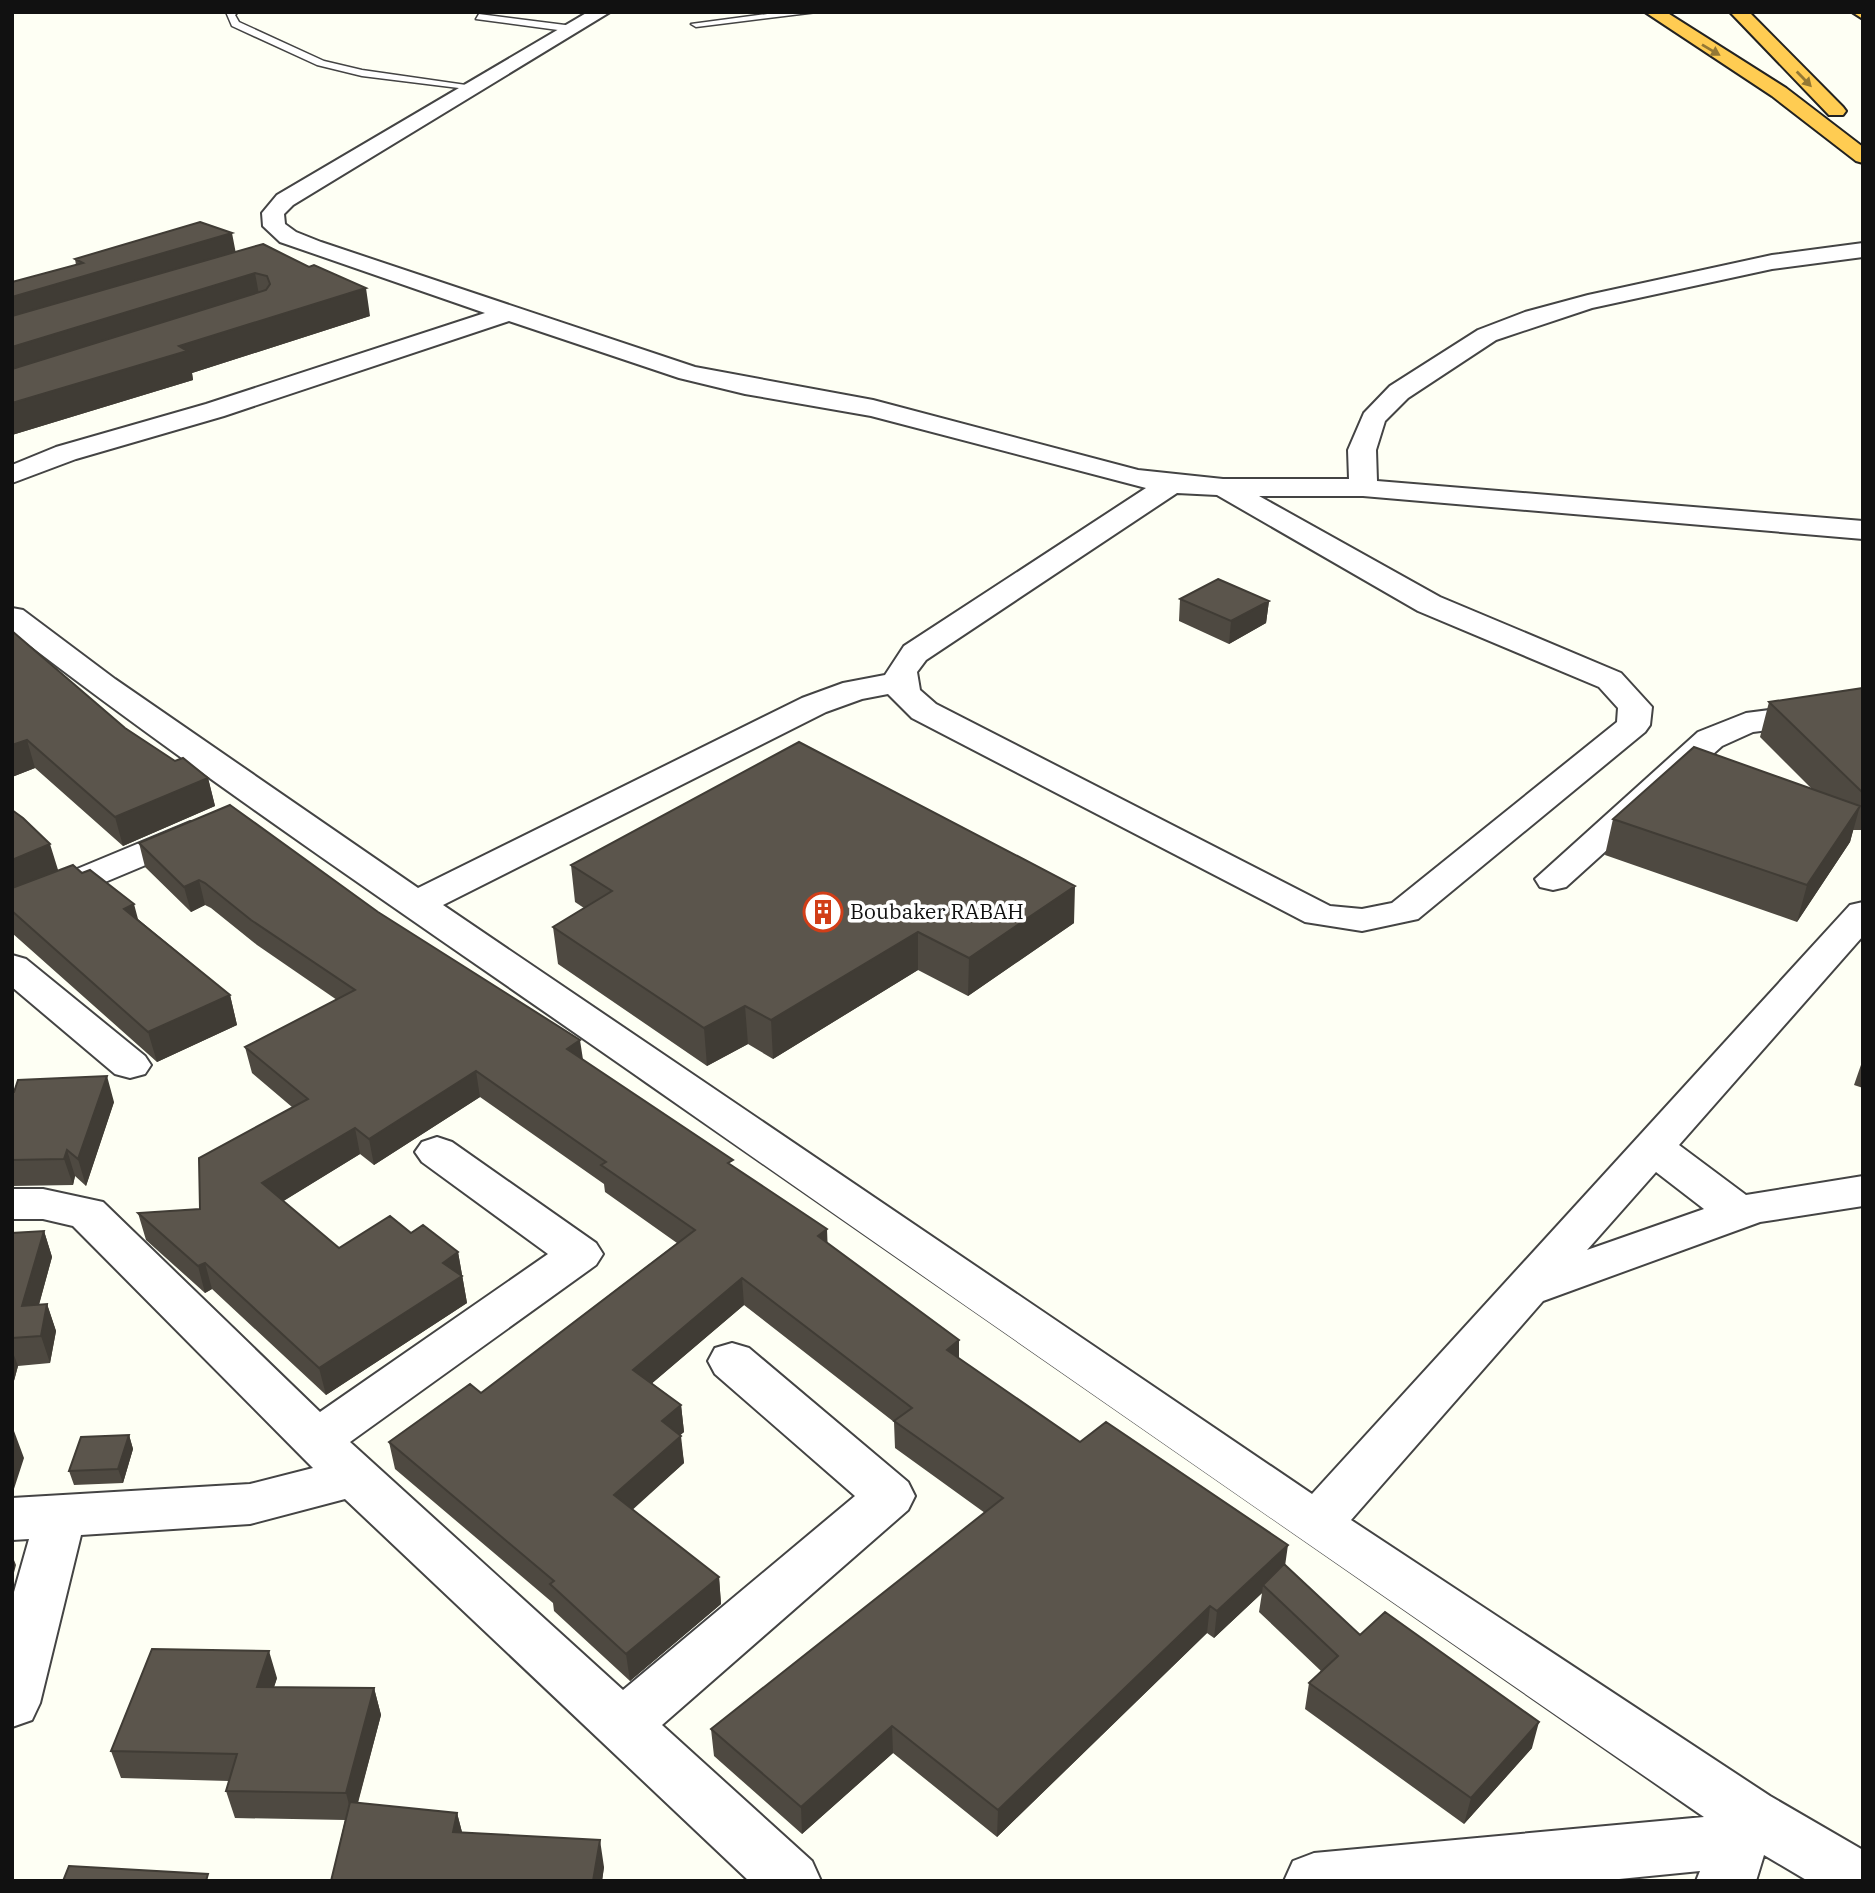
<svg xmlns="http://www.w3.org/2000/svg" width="1875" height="1893" viewBox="0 0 1875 1893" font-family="'IBM Plex Serif',serif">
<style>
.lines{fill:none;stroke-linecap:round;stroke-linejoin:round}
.lane-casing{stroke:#444;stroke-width:3}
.street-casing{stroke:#444;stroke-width:4}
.highway-casing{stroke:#222;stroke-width:4}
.lane{fill:#fff;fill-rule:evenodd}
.street{fill:#fff;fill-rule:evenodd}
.highway{fill:#ffcc52;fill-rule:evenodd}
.wall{fill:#4e4941}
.shaded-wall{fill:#403c35}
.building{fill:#5b554c;stroke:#403c35;stroke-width:2}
.oneway{fill:#947835}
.labels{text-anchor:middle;stroke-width:7;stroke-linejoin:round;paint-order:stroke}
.poi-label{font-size:21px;fill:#111;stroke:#fff;text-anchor:start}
</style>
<rect width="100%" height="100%" fill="#fefff4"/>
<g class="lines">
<defs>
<path id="lane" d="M 226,12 L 238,12 L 235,15 L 239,22 L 324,61 L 362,70 L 480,87 L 475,90 L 362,76 L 317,65 L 232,26 Z
M 782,12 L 817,12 L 696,27 L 691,24 Z
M 479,14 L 573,26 L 578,29 L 573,32 L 476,19 Z"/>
<path id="street" d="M 588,12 L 610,12 L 293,205 L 284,214 L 285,224 L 296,232 L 321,242 L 695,367 L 873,400 L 1138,470 L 1223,479 L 1349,479 L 1348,450 L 1364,413 L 1390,386 L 1478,330 L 1525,312 L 1588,295 L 1772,255 L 1863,243 L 1863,257 L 1772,269 L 1592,308 L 1496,340 L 1408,398 L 1385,421 L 1376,450 L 1377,481 L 1863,521 L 1863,539 L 1363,496 L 1259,496 L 1440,597 L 1621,673 L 1652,707 L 1650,725 L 1645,732 L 1418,919 L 1362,931 L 1305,922 L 912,718 L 888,694 L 862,699 L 826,712 L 443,905 L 1312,1494 L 1850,905 L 1863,902 L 1863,936 L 1679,1145 L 1746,1195 L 1863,1176 L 1863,1206 L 1760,1222 L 1543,1301 L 1351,1520 L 1770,1796 L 1863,1850 L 1863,1881 L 1808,1881 L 1764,1855 L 1756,1881 L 1696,1881 L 1700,1871 L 1599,1881 L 1284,1881 L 1293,1861 L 1314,1853 L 1704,1817 C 1350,1574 998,1329 647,1083 C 434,934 218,790 12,632 L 12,608 L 23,610 L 115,679 L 418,888 L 802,698 L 843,683 L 885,675 L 904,646 L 1146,488 L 871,416 L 745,394 L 679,378 L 509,321 L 224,416 L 76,459 L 12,483 L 12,465 L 56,447 L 206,404 L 485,313 L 280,242 L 263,226 L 262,213 L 277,195 ZM 1177,493 L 1217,495 L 1418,611 L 1599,687 L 1618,708 L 1617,722 L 1392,903 L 1362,909 L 1330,906 L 936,704 L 920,690 L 917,672 L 926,660 ZM 1656,1172 L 1704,1209 L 1587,1250 Z
M 1863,698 L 1863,718 L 1753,732 L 1722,746 L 1566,887 L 1553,890 L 1540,887 L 1535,879 L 1698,732 L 1746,713 Z
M 190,822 L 203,825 L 208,833 L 203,841 L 12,921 L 12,896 Z
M 12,955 L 26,959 L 145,1056 L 151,1065 L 145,1074 L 130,1078 L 115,1074 L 12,987 Z
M 437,1137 L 452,1142 L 596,1243 L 603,1254 L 596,1265 L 350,1442 L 623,1690 L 855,1496 L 715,1374 L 708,1361 L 715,1348 L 732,1343 L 749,1348 L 908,1482 L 915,1496 L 908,1510 L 662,1725 L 812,1861 L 821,1881 L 749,1881 L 345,1499 L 250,1524 L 81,1535 L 40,1703 L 32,1720 L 12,1727 L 12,1599 L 29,1539 L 12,1540 L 12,1498 L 250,1484 L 313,1468 L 73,1226 L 43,1219 L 12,1219 L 12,1189 L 43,1189 L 103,1202 L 320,1412 L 548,1254 L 422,1162 L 415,1152 L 422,1142 Z"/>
<path id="highway" d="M 1645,12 L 1666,12 L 1786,88 L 1863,147 L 1863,163 L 1856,161 L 1772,96 Z
M 1730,12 L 1749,12 L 1843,107 L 1846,111 L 1843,115 L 1829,115 Z
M 1852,12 L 1863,12 L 1863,19 Z"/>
</defs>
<use href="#lane" class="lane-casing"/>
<use href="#street" class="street-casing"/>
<use href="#highway" class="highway-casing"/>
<use href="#lane" class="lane"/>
<use href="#street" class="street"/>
<use href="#highway" class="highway"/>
</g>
<path class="wall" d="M 236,251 L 370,316 L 192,373 L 193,380 L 12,435 L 12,282 L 76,265 L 75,259 Z
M 1180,599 L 1269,601 L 1266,623 L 1229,644 L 1179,621 Z
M 12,631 L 125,728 L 175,761 L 208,778 L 215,806 L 123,846 L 35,768 L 12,777 Z
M 1863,688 L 1863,830 L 1853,830 L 1850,842 L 1797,922 L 1605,855 L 1613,819 L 1812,789 L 1760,737 L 1769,702 Z
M 12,810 L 58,871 L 82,873 L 230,995 L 237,1025 L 157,1062 L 12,933 Z
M 139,843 L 583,1060 L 734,1167 L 827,1243 L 959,1359 L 1080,1442 L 1285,1565 L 1360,1635 L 1532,1748 L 1464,1824 L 1305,1709 L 1309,1683 L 1321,1671 L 1259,1612 L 1262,1593 L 1214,1638 L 1207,1633 L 997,1837 L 893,1753 L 802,1834 L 714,1756 L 711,1729 L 985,1513 L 895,1448 L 894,1422 L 744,1305 L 652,1383 L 681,1405 L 684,1432 L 680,1435 L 684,1463 L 632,1509 L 719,1577 L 721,1604 L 630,1681 L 554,1611 L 553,1603 L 395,1469 L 389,1442 L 481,1393 L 677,1243 L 605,1192 L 604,1184 L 480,1097 L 374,1165 L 360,1154 L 283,1201 L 339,1248 L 411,1233 L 458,1252 L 467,1303 L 326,1395 L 212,1289 L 205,1293 L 146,1240 L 138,1213 L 200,1209 L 292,1107 L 252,1073 L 245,1047 L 337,1000 L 257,945 L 211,908 L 205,905 L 191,912 L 145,867 Z
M 571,865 L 1074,923 L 968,996 L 918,970 L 773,1059 L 748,1044 L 707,1066 L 558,964 L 553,927 L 584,908 L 575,902 Z
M 1863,1059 L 1863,1088 L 1854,1085 Z
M 12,1092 L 114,1102 L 86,1186 L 75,1176 L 73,1185 L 12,1186 Z
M 44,1231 L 52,1257 L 39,1305 L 47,1304 L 56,1331 L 50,1363 L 18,1366 L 12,1388 L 12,1233 Z
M 129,1435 L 133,1449 L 123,1483 L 74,1485 L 69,1471 Z
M 277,1678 L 274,1687 L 374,1688 L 381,1715 L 358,1803 L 457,1813 L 462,1832 L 604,1867 L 602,1881 L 331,1881 L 345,1820 L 235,1818 L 226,1791 L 229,1781 L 121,1778 L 111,1751 Z"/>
<path class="shaded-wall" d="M 232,233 L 237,259 L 12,327 L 12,297 Z
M 255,273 L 260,300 L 12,378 L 12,347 Z
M 366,288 L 370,316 L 192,373 L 193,380 L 12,435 L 12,403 L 179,346 Z
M 1269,601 L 1266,623 L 1229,644 L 1231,621 Z
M 27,740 L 35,768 L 12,777 L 12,745 Z
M 208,778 L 215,806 L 123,846 L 115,817 Z
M 1860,806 L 1850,842 L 1797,922 L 1807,885 Z
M 50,844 L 59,873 L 12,893 L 12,860 Z
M 199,880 L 205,905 L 191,912 L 184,887 Z
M 1075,886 L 1074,923 L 968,996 L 969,958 Z
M 134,904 L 142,934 L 124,909 Z
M 918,932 L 918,970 L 773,1059 L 771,1020 Z
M 230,995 L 237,1025 L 157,1062 L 148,1032 Z
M 745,1006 L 748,1044 L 707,1066 L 704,1028 Z
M 580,1040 L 584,1066 L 567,1049 Z
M 476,1071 L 480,1097 L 374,1165 L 369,1139 Z
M 107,1076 L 114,1102 L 86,1186 L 78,1159 Z
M 355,1128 L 360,1154 L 269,1210 L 262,1183 Z
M 67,1150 L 75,1176 L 73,1185 L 64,1159 Z
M 827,1229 L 828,1255 L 818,1236 Z
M 44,1231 L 52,1257 L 31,1333 L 22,1306 Z
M 458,1252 L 467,1303 L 326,1395 L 319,1368 L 443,1263 Z
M 205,1263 L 212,1289 L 205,1293 L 198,1266 Z
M 742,1278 L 744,1305 L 636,1397 L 633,1370 Z
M 47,1304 L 56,1331 L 50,1363 L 41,1336 Z
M 959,1340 L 959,1367 L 947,1350 Z
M 12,1350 L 18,1366 L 12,1388 Z
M 681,1405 L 684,1432 L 665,1448 L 662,1421 Z
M 14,1431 L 24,1458 L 12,1495 L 12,1437 Z
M 129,1435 L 133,1449 L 123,1483 L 118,1469 Z
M 681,1436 L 684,1463 L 618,1523 L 614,1495 Z
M 1288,1545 L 1284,1573 L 1263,1585 L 1262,1593 L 1214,1638 L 1217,1611 Z
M 12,1555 L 16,1565 L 12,1580 Z
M 719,1577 L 721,1604 L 630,1681 L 626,1654 Z
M 1210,1606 L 1207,1633 L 997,1837 L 998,1810 Z
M 269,1651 L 277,1678 L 265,1714 L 257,1687 Z
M 374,1688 L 381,1715 L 353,1820 L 346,1793 Z
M 1539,1722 L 1532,1748 L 1464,1824 L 1471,1798 Z
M 892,1726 L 893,1753 L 802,1834 L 801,1807 Z
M 457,1813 L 464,1840 L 453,1832 Z
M 600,1840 L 604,1867 L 602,1881 L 593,1881 Z"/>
<path class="building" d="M 200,222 L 232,233 L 12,297 L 12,282 L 83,263 L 75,259 Z
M 263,244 L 309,267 L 314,265 L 366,288 L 179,346 L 187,351 L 12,403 L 12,369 L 266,290 L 270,284 L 267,276 L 255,273 L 12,347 L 12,316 Z
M 1218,579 L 1269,601 L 1231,621 L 1180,599 Z
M 12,631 L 125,728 L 175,761 L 183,758 L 208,778 L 115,817 L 27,740 L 12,745 Z
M 1863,688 L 1863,793 L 1769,702 Z
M 799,742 L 1075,886 L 969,958 L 918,932 L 771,1020 L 745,1006 L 704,1028 L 553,927 L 612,891 L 571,865 Z
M 1694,747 L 1860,806 L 1807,885 L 1613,819 Z
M 230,805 L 378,912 L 580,1040 L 567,1049 L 733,1160 L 728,1163 L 827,1229 L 818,1236 L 959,1340 L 947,1350 L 1080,1442 L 1106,1422 L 1288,1545 L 1217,1611 L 1210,1606 L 998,1810 L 892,1726 L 801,1807 L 711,1729 L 1003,1498 L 894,1421 L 912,1408 L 742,1278 L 633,1370 L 681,1405 L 662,1421 L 681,1436 L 614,1495 L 719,1577 L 626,1654 L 550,1584 L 554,1581 L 389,1442 L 470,1384 L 481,1393 L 695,1230 L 601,1165 L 606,1162 L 476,1071 L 369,1139 L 355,1128 L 262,1183 L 339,1248 L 390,1216 L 411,1233 L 423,1225 L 458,1252 L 443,1263 L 462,1276 L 319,1368 L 205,1263 L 198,1266 L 138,1213 L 200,1209 L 199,1158 L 308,1099 L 245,1047 L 355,990 L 251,920 L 205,883 L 199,880 L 184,887 L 139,843 Z
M 12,810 L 23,818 L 50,844 L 12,860 Z
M 73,865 L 82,873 L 90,870 L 134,904 L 124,909 L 230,995 L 148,1032 L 12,911 L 12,888 Z
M 107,1076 L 78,1159 L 67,1150 L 64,1159 L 12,1160 L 12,1092 L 14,1092 L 18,1080 Z
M 44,1231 L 22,1306 L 47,1304 L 41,1336 L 12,1338 L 12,1233 Z
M 129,1435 L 118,1469 L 69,1471 L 81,1437 Z
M 1284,1564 L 1360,1635 L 1385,1612 L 1539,1722 L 1471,1798 L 1309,1683 L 1338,1656 L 1263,1585 Z
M 152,1649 L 269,1651 L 257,1687 L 374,1688 L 346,1793 L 226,1791 L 237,1754 L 111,1751 Z
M 350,1802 L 457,1813 L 453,1832 L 600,1840 L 593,1881 L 331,1881 Z
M 69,1866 L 208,1874 L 206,1881 L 63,1881 Z"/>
<defs><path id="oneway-solid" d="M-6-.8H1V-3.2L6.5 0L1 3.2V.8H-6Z" transform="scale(1.75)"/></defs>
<g class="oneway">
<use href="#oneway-solid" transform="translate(1711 50) rotate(31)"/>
<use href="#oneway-solid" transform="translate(1804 79) rotate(46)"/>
</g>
<defs>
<symbol id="building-ring" viewBox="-11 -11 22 22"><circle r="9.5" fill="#fff" stroke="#d13e18" stroke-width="1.5"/><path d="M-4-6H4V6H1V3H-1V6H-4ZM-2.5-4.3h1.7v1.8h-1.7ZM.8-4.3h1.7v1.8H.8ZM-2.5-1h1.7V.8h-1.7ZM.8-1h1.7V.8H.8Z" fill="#d13e18"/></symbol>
</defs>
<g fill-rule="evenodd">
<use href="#building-ring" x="801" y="890" width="44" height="44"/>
</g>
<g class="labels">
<g class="poi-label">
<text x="850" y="919">Boubaker RABAH</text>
</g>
</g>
<rect width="1875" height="1893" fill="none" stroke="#111111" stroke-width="28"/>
</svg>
